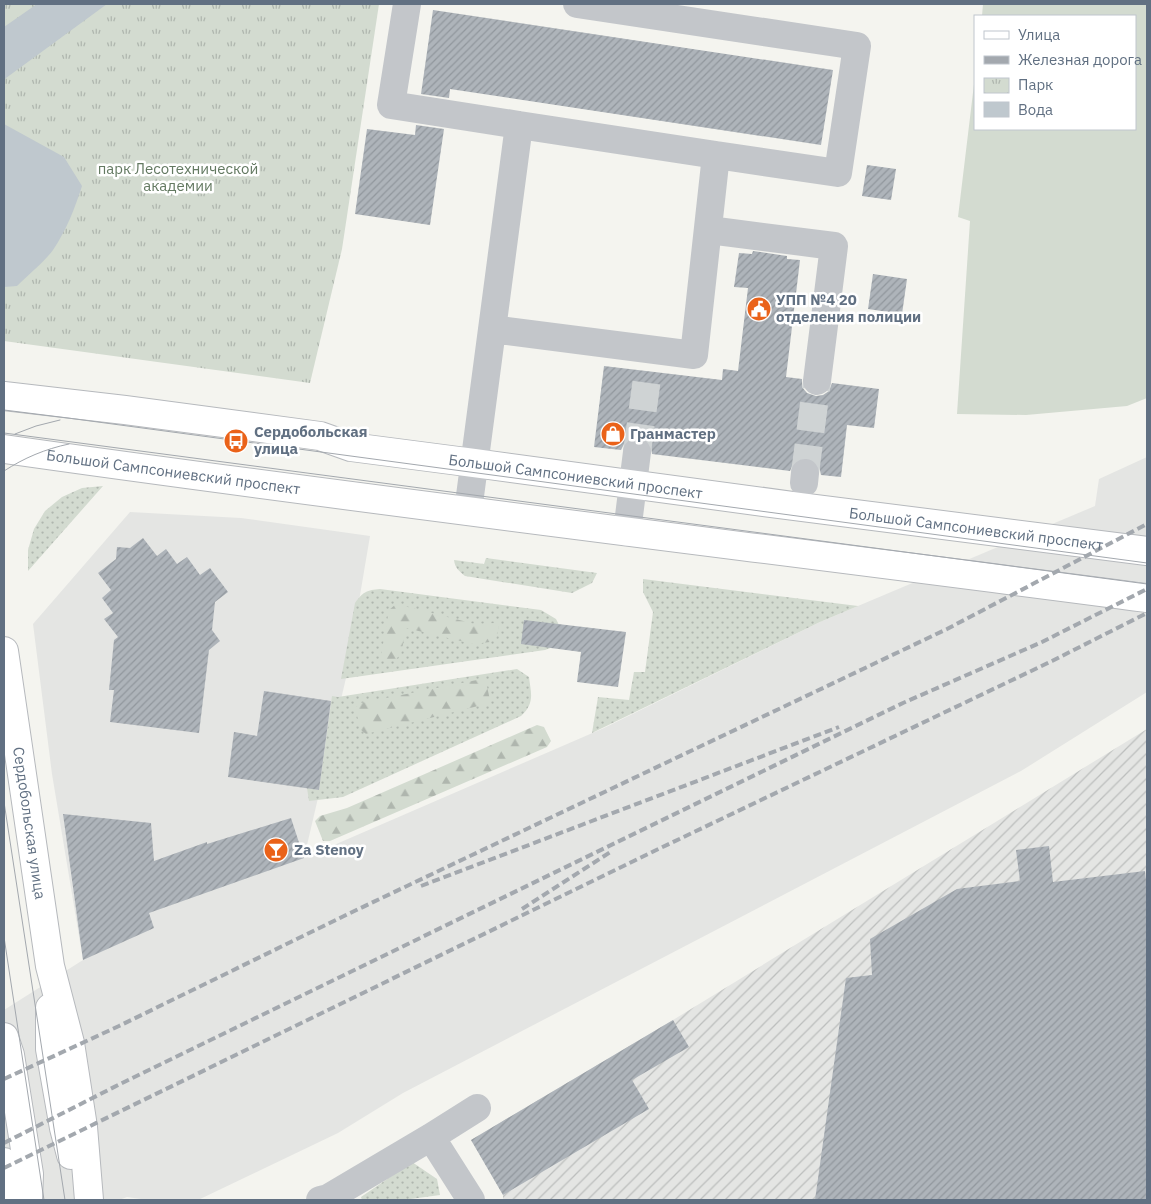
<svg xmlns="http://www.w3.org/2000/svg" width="1151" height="1204" viewBox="0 0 1151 1204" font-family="'IBM Plex Sans',sans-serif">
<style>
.built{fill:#e4e5e3}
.industrial{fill:url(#industrial-furrows)}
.grass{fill:url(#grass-dots)}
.forest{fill:url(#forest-firs)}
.park{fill:url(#park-tufts)}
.pitch{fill:#d3dbd0}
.water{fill:#bfc8ce}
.building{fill:url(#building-hatch)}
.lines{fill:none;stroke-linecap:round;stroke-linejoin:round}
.minor-tunnel{stroke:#cfd3d4;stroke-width:28;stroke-dasharray:28 14;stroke-linecap:butt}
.major-casing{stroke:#b6b9bd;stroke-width:30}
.minor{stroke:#c3c6ca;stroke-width:28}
.major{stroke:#fff;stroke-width:28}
.tram{stroke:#a3a8ae;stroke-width:1}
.rail{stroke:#a3a8ae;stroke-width:4;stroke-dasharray:8 4;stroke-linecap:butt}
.labels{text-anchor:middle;stroke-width:5;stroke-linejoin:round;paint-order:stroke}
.park-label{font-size:15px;fill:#637961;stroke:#fff}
.poi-label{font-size:15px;font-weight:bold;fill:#617082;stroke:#fff;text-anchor:start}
.street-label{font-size:15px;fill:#617082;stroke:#fff}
</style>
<defs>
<pattern id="industrial-furrows" width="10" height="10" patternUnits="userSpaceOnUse" patternTransform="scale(1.25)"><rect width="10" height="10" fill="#e4e5e3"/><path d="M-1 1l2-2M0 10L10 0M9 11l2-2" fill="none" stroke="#bcbebd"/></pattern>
<pattern id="grass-dots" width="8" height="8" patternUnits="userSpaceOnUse" patternTransform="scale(1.25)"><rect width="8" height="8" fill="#d3dbd0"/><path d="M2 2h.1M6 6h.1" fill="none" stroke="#afb6ae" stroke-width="1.8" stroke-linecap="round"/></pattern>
<pattern id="forest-firs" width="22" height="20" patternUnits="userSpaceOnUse" patternTransform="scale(1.25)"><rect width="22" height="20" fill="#d3dbd0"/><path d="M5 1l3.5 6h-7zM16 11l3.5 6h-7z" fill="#afb6ae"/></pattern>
<pattern id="park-tufts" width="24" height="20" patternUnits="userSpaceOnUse" patternTransform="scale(1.25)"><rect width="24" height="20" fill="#d3dbd0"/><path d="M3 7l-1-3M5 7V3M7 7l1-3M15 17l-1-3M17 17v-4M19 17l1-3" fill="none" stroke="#afb6ae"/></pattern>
<pattern id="building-hatch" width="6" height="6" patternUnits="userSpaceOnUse" patternTransform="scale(1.25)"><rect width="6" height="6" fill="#aeb4ba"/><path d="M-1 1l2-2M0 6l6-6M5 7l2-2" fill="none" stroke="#91979d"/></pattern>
</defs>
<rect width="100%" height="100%" fill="#f4f4ef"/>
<path class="built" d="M 1147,457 L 1147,692 L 1021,771 L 403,1093 L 338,1133 L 198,1200 L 148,1200 L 127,1197 L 119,1200 L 4,1200 L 4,1010 L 83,960 L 52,774 L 33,624 L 130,512 L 241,518 L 370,536 L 346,678 L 304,858 L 604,728 L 820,622 L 1095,506 L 1099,479 Z"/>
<path class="industrial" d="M 1147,729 L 1147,1200 L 503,1200 L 503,1195 L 471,1140 L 673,1020 Z"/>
<path class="grass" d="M 103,486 L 28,571 L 28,550 L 34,529 L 45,511 L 62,497 L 82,488 Z
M 486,558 L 597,573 L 592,583 L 572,593 L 465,576 C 459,571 455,568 454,560 L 484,564 Z
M 643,579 L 858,606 L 820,622 L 592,733 L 598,697 L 629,700 L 634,672 L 645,672 L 653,612 L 643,592 Z
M 380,589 L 541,610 L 556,619 L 560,627 L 553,647 L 545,650 L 341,679 L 355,603 C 363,592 367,590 380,589 Z
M 517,669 L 529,677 C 531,694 535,703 521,716 L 343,797 L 309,801 L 307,788 L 319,790 L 332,696 L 338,697 Z
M 412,1162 L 437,1179 L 440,1195 L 403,1200 L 362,1200 L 361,1197 Z"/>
<path class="forest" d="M 396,604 L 475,624 L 495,623 L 499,627 L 496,639 L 490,642 L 473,644 L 406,628 L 401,654 L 396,659 L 384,659 L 381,656 L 389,610 Z
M 482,679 L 486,682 L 490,700 L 486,704 L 366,734 L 361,730 L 355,708 L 361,703 Z
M 537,725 L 544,727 L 551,741 L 547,747 L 330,841 L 323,841 L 315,821 L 320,816 L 347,808 Z"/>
<path class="park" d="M 4,4 L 379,4 L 342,249 L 310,383 L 4,341 Z"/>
<path class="pitch" d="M 983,4 L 1147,4 L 1147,398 L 1127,406 L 1026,415 L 957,414 L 970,221 L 958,217 L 975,76 L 975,129 L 1135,129 L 1135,16 L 982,16 Z"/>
<path class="water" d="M 37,4 L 107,4 L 6,78 L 4,81 L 4,27 Z
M 4,124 L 64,157 L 82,186 C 75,208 66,231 53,250 C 45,261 27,276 17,286 L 4,287 L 4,204 L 5,187 L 4,184 Z"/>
<path class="building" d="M 433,10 L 833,70 L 821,145 L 450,89 L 449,98 L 421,94 Z
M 416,125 L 444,129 L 430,225 L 355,214 L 367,129 L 415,135 Z
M 867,165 L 896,169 L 891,200 L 862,196 Z
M 753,251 L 787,256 L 787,259 L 800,260 L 786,377 L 802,379 L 802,387 L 807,393 L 816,396 L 823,395 L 829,391 L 832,383 L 879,389 L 874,428 L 847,425 L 841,477 L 821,475 L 819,466 L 814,461 L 807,458 L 798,459 L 793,464 L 790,471 L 652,454 L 651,446 L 646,439 L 638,436 L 630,438 L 625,442 L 621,450 L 594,447 L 604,366 L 722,380 L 723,369 L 738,371 L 748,288 L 734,287 L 739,253 L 752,254 Z
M 873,274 L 907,279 L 902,314 L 868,309 Z
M 143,538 L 157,556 L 166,549 L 177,564 L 187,557 L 200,575 L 210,568 L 228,592 L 215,602 L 212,630 L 220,641 L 209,650 L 199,733 L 110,722 L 114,690 L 109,690 L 114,640 L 118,637 L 104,619 L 113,613 L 102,598 L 111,590 L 98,573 L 116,559 L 117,547 L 130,548 Z
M 524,620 L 626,632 L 618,687 L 577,682 L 581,652 L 521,644 Z
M 264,691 L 331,701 L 319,790 L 228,777 L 234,732 L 257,736 Z
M 63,814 L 151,823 L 154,861 L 207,842 L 207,844 L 291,818 L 304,858 L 149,913 L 154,928 L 83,960 Z
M 1049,846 L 1053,882 L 1145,871 L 1147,891 L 1147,1200 L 815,1200 L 846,978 L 872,975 L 870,939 L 957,889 L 1020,881 L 1016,850 Z
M 673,1020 L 689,1047 L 632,1080 L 649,1109 L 503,1195 L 471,1140 Z"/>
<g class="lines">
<path class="minor-tunnel" d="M 637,452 L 648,371
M 805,473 L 817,381"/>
<defs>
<g id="major">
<path id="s1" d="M 4,396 L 125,410 L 320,436 L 351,447 L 474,463 L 801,507 L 1147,551"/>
<path id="s2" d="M 4,449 C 384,503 766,548 1147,598"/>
<path id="s3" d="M 4,651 L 50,966 L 70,1043 L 83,1127 L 89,1200"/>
<path d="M 50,1008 L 50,1049 L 64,1128 L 71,1155"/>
<path d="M 4,1037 L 10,1055 L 29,1174 L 28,1200"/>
<path d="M 4,1162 L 6,1179 L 13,1200"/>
</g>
</defs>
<use href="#major" class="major-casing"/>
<path class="minor" d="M 407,4 L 391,105 L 519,125
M 577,4 L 857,46 L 838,173 L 716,155
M 709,230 L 834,246 L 817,381
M 804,483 L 805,473
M 468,511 L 519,125 L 716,155 L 694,355 L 492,329
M 627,532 L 637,452
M 431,1137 L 471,1200
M 320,1200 L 328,1198 L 431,1137 L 477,1108"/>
<use href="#major" class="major"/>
<path class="tram" d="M 4,410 L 68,418 L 1147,563
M 4,433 L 1147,584
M 15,434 L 36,426 L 60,420
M 4,471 C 24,458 45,449 69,444
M 4,802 L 65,1200
M 4,937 L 44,1200"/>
<path class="rail" d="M 421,886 L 839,727
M 522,909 L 612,851
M 4,1079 L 119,1026 L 346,915 L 947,629 L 1147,524
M 4,1143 L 120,1084 L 903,703 L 1042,642 L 1147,589
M 4,1168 L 648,854 L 1052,661 L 1147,613"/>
</g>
<defs>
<symbol id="civic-disc" viewBox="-11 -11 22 22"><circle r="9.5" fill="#ea6219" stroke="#fff"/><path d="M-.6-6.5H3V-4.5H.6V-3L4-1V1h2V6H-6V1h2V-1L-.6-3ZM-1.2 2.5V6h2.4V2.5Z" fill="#fff"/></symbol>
<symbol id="shop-disc" viewBox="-11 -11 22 22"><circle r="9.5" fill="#ea6219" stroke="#fff"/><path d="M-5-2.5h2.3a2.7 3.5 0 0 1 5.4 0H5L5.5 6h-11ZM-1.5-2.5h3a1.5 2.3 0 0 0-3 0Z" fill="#fff"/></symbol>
<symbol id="bus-disc" viewBox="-11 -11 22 22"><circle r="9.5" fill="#ea6219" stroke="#fff"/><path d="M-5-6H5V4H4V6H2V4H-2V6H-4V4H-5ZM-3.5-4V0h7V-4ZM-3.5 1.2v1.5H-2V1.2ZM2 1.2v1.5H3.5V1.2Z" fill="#fff"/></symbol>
<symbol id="bar-disc" viewBox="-11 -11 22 22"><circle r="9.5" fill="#ea6219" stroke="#fff"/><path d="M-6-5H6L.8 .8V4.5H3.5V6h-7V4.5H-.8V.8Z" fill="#fff"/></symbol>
</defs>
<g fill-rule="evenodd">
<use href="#civic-disc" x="745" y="295" width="28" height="28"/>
<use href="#shop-disc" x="599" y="420" width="28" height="28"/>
<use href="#bus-disc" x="222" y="427" width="28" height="28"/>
<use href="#bar-disc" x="262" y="836" width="28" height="28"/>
</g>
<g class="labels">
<g class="park-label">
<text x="178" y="174">парк Лесотехнической<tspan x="178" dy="17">академии</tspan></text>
</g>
<g class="poi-label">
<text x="776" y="305">УПП №4 20<tspan x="776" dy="17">отделения полиции</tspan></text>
<text x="254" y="437">Сердобольская<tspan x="254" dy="17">улица</tspan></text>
<text x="630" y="439">Гранмастер</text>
<text x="294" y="855">Za Stenoy</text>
</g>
<g class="street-label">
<text dy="5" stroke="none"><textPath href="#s2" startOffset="171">Большой Сампсониевский проспект</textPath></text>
<text dy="5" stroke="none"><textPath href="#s1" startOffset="578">Большой Сампсониевский проспект</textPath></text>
<text dy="5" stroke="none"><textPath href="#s1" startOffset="982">Большой Сампсониевский проспект</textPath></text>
<text dy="5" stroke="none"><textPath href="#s3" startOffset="174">Сердобольская улица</textPath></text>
</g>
</g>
<rect width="1151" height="1204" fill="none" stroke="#617082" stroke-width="10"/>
<rect x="974" y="15" width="162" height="115" fill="#ffffff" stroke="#c0c6cd"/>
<rect x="984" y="31" width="25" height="8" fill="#ffffff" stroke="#c0c6cd"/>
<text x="1018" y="40" font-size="15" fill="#617082">Улица</text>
<rect x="984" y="56" width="25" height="8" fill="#a3a8ae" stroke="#c0c6cd"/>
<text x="1018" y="65" font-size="15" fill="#617082">Железная дорога</text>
<rect x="984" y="78" width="25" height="15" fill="url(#park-tufts)" stroke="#c0c6cd"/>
<text x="1018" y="90" font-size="15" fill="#617082">Парк</text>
<rect x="984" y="102" width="25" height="15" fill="#bfc8ce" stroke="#c0c6cd"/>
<text x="1018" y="115" font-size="15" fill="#617082">Вода</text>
</svg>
